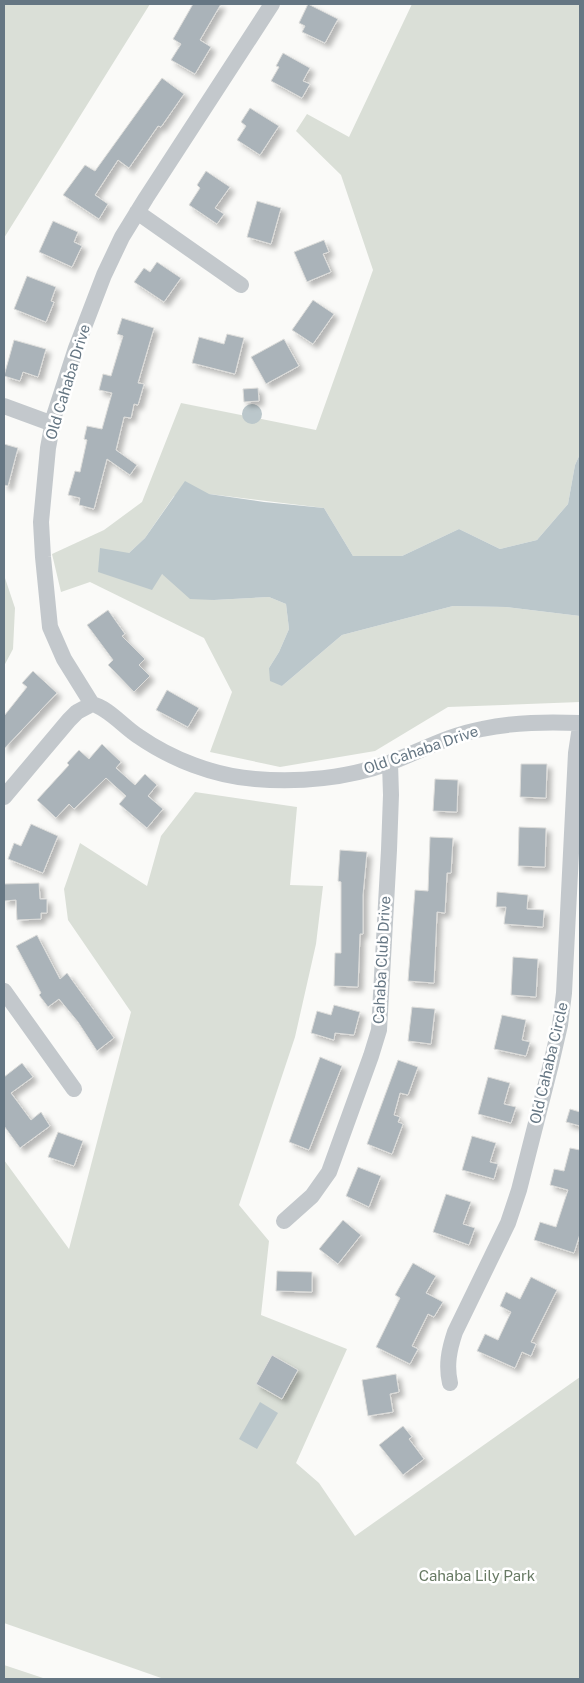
<svg xmlns="http://www.w3.org/2000/svg" width="584" height="1683" viewBox="0 0 584 1683" font-family="'Public Sans',sans-serif">
<style>
.green{fill:#dadfd7}
.water{fill:#bbc7cb}
.building{fill:#aab3b9;stroke:#dcdcda;filter:url(#shadow)}
.lines{fill:none;stroke-linecap:round;stroke-linejoin:round}
.street{stroke:#c3c8cc;stroke-width:16}
.labels{text-anchor:middle;stroke-width:5;stroke-linejoin:round;paint-order:stroke}
.street-label{font-size:15px;fill:#657683;stroke:#fff}
.park-label{font-size:15px;fill:#687a64;stroke:#fff}
</style>
<defs>
<filter id="shadow"><feDropShadow dx="4.5" dy="4.5" stdDeviation="2.5" flood-color="#0004"/></filter>
</defs>
<rect width="100%" height="100%" fill="#fafaf8"/>
<path class="green" d="M 4,4 L 150,4 L 4,238 Z
M 412,4 L 580,4 L 580,454 L 575,465 L 568,504 L 537,540 L 500,549 L 459,529 L 402,556 L 353,556 L 324,508 L 209,494 L 174,496 L 145,538 L 129,553 L 162,574 L 214,600 L 269,597 L 286,604 L 289,629 L 279,652 L 269,668 L 282,686 L 342,635 L 453,606 L 506,607 L 580,616 L 580,702 L 448,707 L 375,751 L 280,767 L 210,752 L 232,692 L 204,638 L 90,582 L 61,592 L 52,554 L 104,530 L 142,502 L 181,403 L 316,430 L 373,270 L 341,175 L 296,131 L 307,114 L 349,137 Z
M 4,575 L 15,608 L 13,649 L 4,666 Z
M 195,792 L 297,807 L 290,885 L 323,886 L 316,944 L 295,1037 L 239,1205 L 269,1241 L 261,1315 L 347,1349 L 296,1463 L 319,1483 L 355,1536 L 580,1377 L 580,1679 L 164,1679 L 4,1623 L 4,1160 L 69,1249 L 131,1012 L 68,920 L 64,889 L 80,843 L 147,886 L 161,836 Z
M 4,1665 L 46,1679 L 4,1679 Z"/>
<path class="water" d="M242 414a10 10 0 1 1 20 0a10 10 0 1 1-20 0Z
M 580,454 L 580,616 L 506,607 L 453,606 L 342,635 L 282,686 L 270,681 L 269,668 L 279,652 L 289,629 L 286,604 L 269,597 L 214,600 L 190,599 L 162,574 L 152,590 L 98,572 L 100,548 L 129,553 L 145,538 L 185,481 L 209,494 L 264,502 L 324,508 L 353,556 L 402,556 L 459,529 L 500,549 L 537,540 L 568,504 L 575,465 Z
M 260,1402 L 278,1413 L 257,1449 L 239,1439 Z"/>
<path class="building" d="M 193,4 L 221,4 L 200,40 L 211,47 L 195,74 L 171,60 L 181,44 L 173,39 Z
M 308,4 L 338,19 L 325,43 L 302,32 L 305,26 L 299,23 Z
M 283,53 L 310,68 L 303,81 L 310,84 L 302,98 L 271,81 L 279,67 L 276,66 Z
M 162,78 L 184,94 L 161,127 L 158,126 L 129,168 L 118,160 L 95,195 L 108,204 L 99,219 L 63,195 L 85,165 L 95,171 Z
M 250,108 L 279,126 L 260,155 L 237,140 L 246,126 L 241,122 Z
M 206,171 L 230,187 L 215,208 L 224,214 L 217,224 L 189,205 L 200,188 L 197,185 Z
M 257,201 L 281,208 L 271,244 L 247,237 Z
M 53,221 L 78,232 L 74,242 L 82,246 L 72,267 L 39,252 Z
M 324,240 L 329,252 L 323,254 L 331,272 L 307,282 L 294,252 Z
M 157,262 L 181,278 L 164,302 L 134,282 L 144,268 L 150,272 Z
M 27,276 L 56,287 L 51,301 L 54,302 L 46,322 L 14,309 Z
M 313,300 L 334,314 L 313,344 L 292,330 Z
M 122,318 L 154,328 L 138,383 L 144,384 L 138,405 L 134,404 L 131,418 L 124,417 L 116,450 L 137,465 L 130,475 L 107,459 L 94,509 L 79,505 L 80,498 L 68,495 L 75,471 L 80,472 L 87,440 L 84,439 L 87,426 L 102,429 L 112,393 L 99,390 L 103,374 L 111,376 L 123,336 L 117,334 Z
M 227,334 L 244,338 L 235,374 L 192,363 L 199,337 L 224,344 Z
M 284,339 L 299,366 L 266,384 L 251,357 Z
M 14,340 L 46,349 L 38,377 L 23,372 L 20,381 L 4,376 Z
M 258,388 L 259,401 L 244,402 L 243,389 Z
M 4,444 L 18,448 L 8,486 L 4,485 Z
M 108,610 L 125,634 L 122,636 L 145,659 L 139,665 L 150,676 L 134,692 L 108,665 L 113,660 L 87,625 Z
M 33,671 L 57,693 L 4,749 L 4,716 L 27,687 L 22,683 Z
M 167,690 L 199,708 L 188,727 L 156,710 Z
M 102,744 L 121,762 L 116,768 L 135,785 L 145,774 L 157,785 L 148,796 L 163,809 L 147,828 L 119,804 L 126,796 L 106,778 L 74,809 L 69,804 L 56,818 L 37,800 L 69,765 L 67,763 L 79,750 L 89,759 Z
M 521,764 L 547,764 L 546,798 L 520,797 Z
M 435,779 L 458,780 L 457,812 L 433,811 Z
M 31,824 L 58,836 L 43,873 L 8,859 L 14,843 L 21,846 Z
M 519,827 L 546,828 L 545,867 L 518,866 Z
M 430,837 L 453,838 L 451,873 L 447,873 L 445,913 L 437,912 L 434,983 L 408,981 L 415,890 L 428,891 Z
M 340,850 L 367,852 L 363,895 L 363,934 L 360,934 L 358,987 L 334,986 L 335,953 L 341,953 L 341,882 L 338,881 Z
M 39,883 L 40,899 L 47,899 L 47,913 L 41,913 L 41,919 L 17,920 L 16,900 L 4,901 L 4,884 Z
M 497,892 L 528,895 L 527,909 L 544,910 L 543,927 L 504,924 L 506,907 L 496,907 Z
M 37,935 L 60,979 L 67,973 L 114,1038 L 97,1051 L 78,1022 L 59,999 L 48,1007 L 39,995 L 41,993 L 16,946 Z
M 513,957 L 538,959 L 536,997 L 511,995 Z
M 334,1005 L 360,1012 L 354,1035 L 335,1033 L 334,1040 L 311,1033 L 317,1011 L 331,1015 Z
M 412,1007 L 435,1009 L 431,1044 L 408,1041 Z
M 502,1015 L 526,1020 L 522,1040 L 530,1042 L 526,1056 L 494,1049 Z
M 320,1057 L 342,1066 L 309,1150 L 289,1142 Z
M 398,1060 L 418,1067 L 408,1095 L 400,1093 L 394,1115 L 400,1117 L 398,1122 L 403,1124 L 392,1154 L 367,1144 Z
M 22,1063 L 33,1077 L 11,1093 L 31,1120 L 41,1112 L 50,1126 L 20,1148 L 4,1126 L 4,1077 Z
M 488,1077 L 510,1083 L 504,1104 L 516,1107 L 511,1123 L 478,1114 Z
M 570,1109 L 580,1112 L 580,1126 L 566,1122 Z
M 58,1132 L 83,1141 L 74,1166 L 48,1157 Z
M 472,1136 L 496,1143 L 490,1162 L 498,1164 L 494,1179 L 462,1170 Z
M 570,1148 L 580,1150 L 580,1234 L 574,1253 L 534,1240 L 540,1222 L 556,1227 L 568,1190 L 550,1185 L 554,1169 L 564,1171 Z
M 358,1167 L 381,1176 L 369,1207 L 346,1196 Z
M 446,1194 L 471,1202 L 463,1224 L 475,1228 L 469,1245 L 433,1232 Z
M 343,1220 L 361,1235 L 338,1264 L 319,1249 Z
M 413,1263 L 436,1276 L 426,1293 L 443,1302 L 434,1317 L 428,1314 L 412,1346 L 418,1349 L 410,1364 L 376,1347 L 400,1298 L 395,1295 Z
M 277,1271 L 312,1272 L 312,1292 L 276,1291 Z
M 531,1277 L 557,1290 L 531,1342 L 536,1344 L 531,1356 L 522,1352 L 515,1368 L 477,1351 L 485,1334 L 498,1340 L 511,1312 L 500,1306 L 506,1292 L 520,1299 Z
M 272,1355 L 298,1370 L 282,1399 L 256,1384 Z
M 396,1374 L 399,1392 L 390,1394 L 393,1412 L 368,1416 L 362,1380 Z
M 403,1426 L 412,1437 L 409,1439 L 424,1459 L 403,1475 L 379,1445 Z"/>
<g class="lines">
<path class="street" d="M 272,4 L 146,198 L 122,237 L 104,275 L 76,348 L 54,416 L 48,448 L 41,522 L 43,557 L 50,627 L 64,659 L 92,704 C 107,707 124,727 138,736 C 171,759 214,776 255,779 C 299,783 348,778 389,763 C 421,751 449,735 482,729 C 515,722 547,722 580,723
M 137,212 L 241,285
M 4,406 L 53,424
M 4,797 L 69,720 L 77,712 L 92,704
M 4,991 L 74,1089
M 284,1221 L 312,1196 L 329,1172 L 371,1056 L 379,1030 L 389,850 L 391,795 L 390,763
M 450,1383 C 446,1365 449,1350 455,1332 L 508,1223 L 519,1190 L 551,1064 L 560,1025 L 564,993 L 576,753 L 580,727"/>
</g>
<g class="labels">
<g class="street-label">
<text transform="translate(68 382) rotate(-73)" y="5">Old Cahaba Drive</text>
<text transform="translate(421 750) rotate(-19)" y="5">Old Cahaba Drive</text>
<text transform="translate(382 960) rotate(-87)" y="5">Cahaba Club Drive</text>
<text transform="translate(549 1063) rotate(-77)" y="5">Old Cahaba Circle</text>
</g>
<g class="park-label">
<text x="477" y="1581">Cahaba Lily Park</text>
</g>
</g>
<rect width="584" height="1683" fill="none" stroke="#657683" stroke-width="10"/>
</svg>
